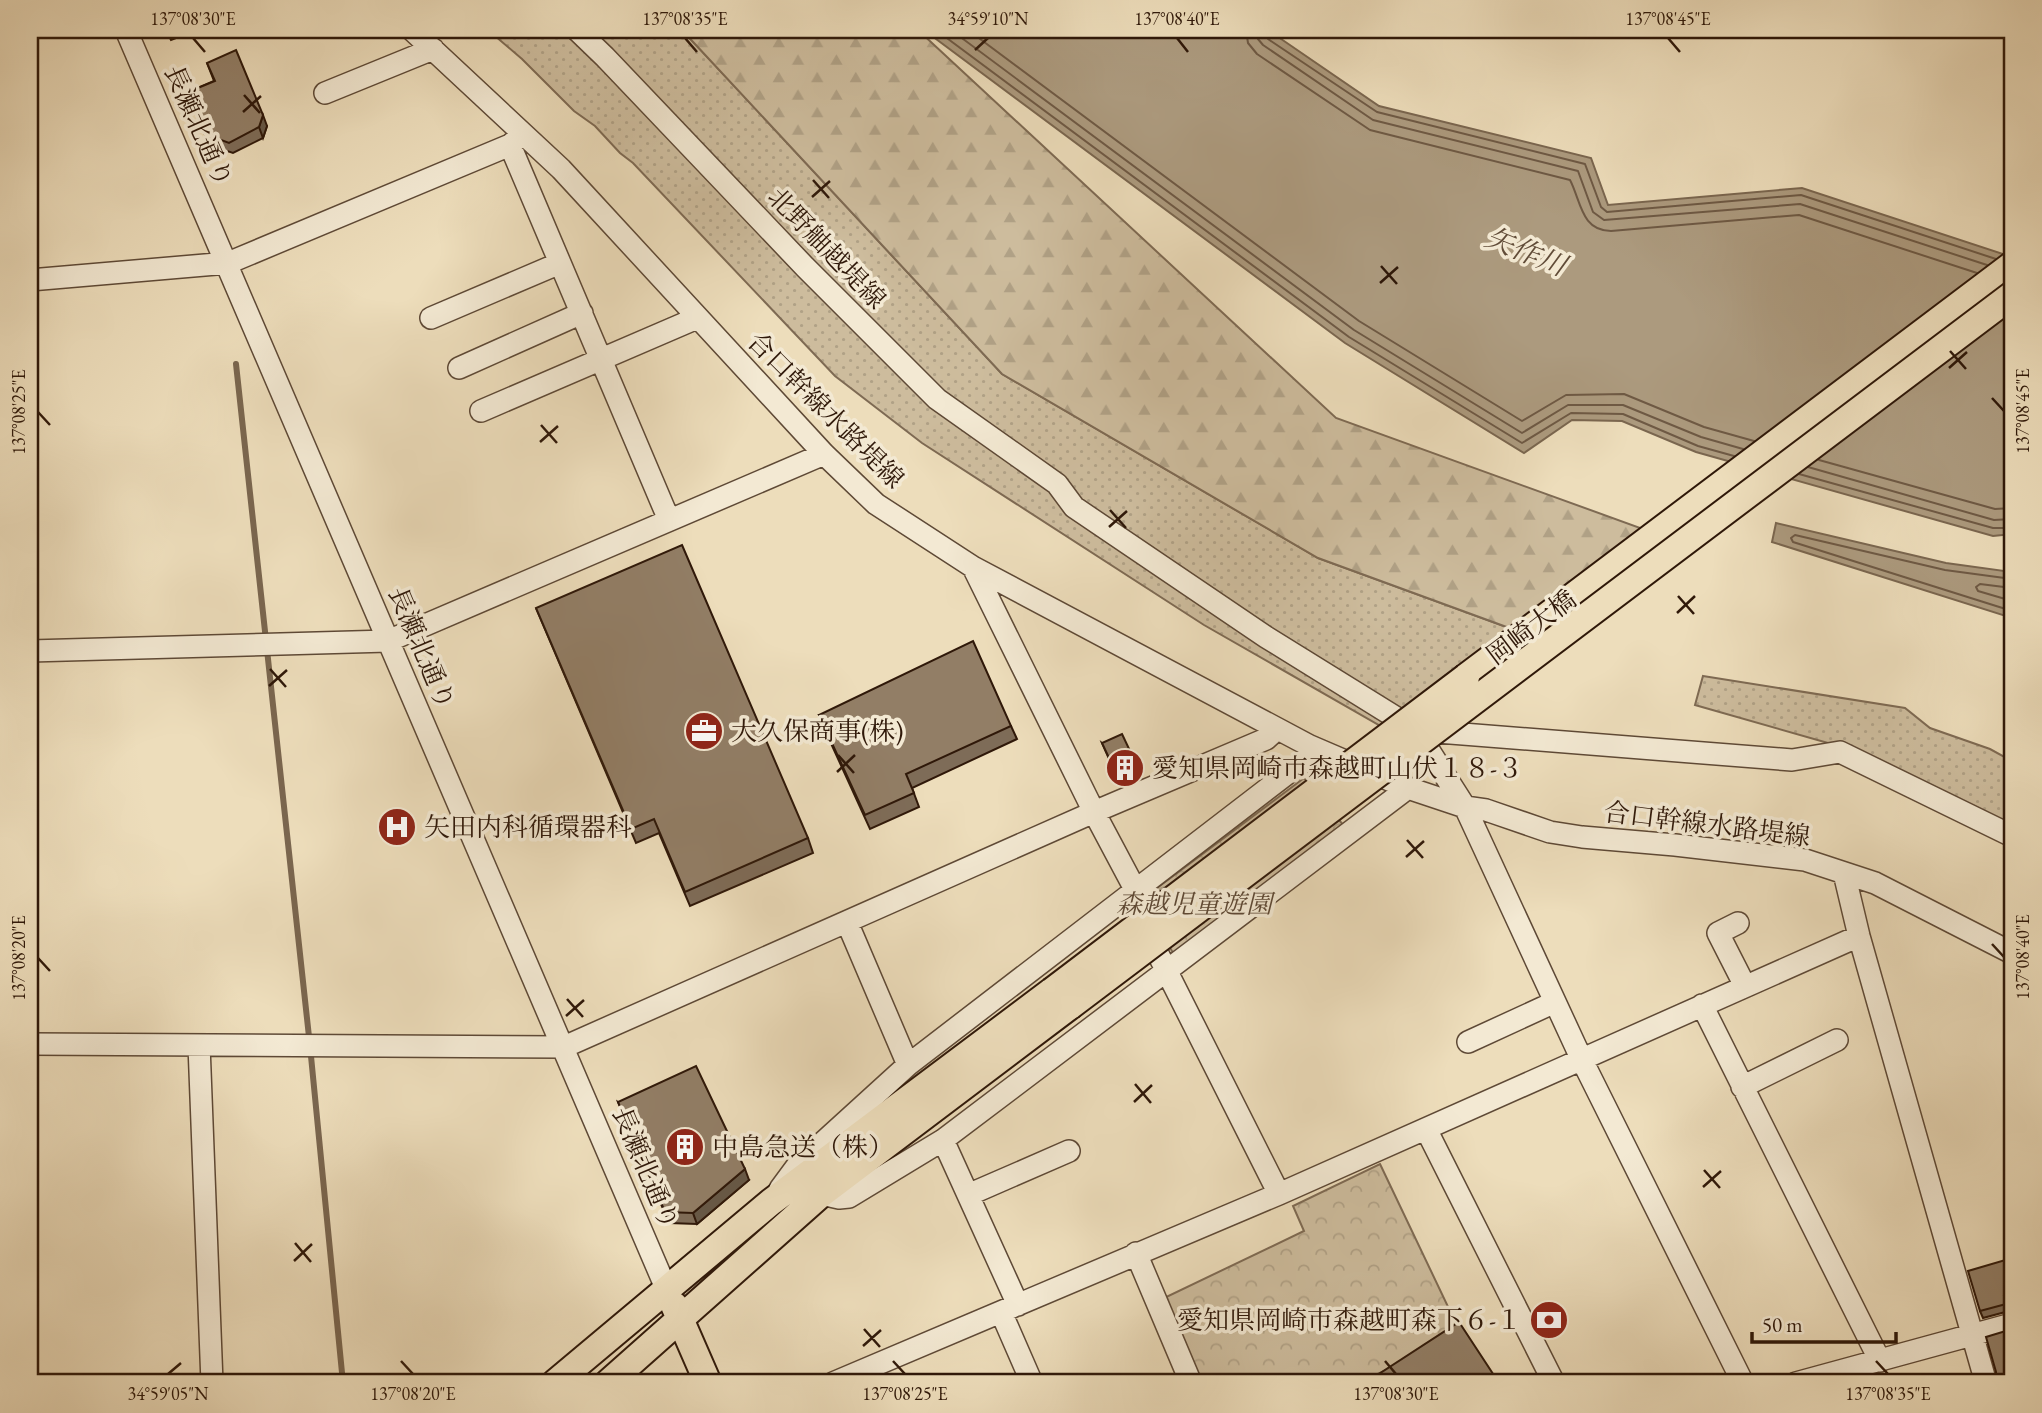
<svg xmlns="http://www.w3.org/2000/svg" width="2042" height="1413" viewBox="0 0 2042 1413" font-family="'EB Garamond','Noto Serif JP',serif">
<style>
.grass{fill:url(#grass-dots);stroke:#7e6a53;stroke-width:2}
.forest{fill:url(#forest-firs);stroke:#7e6a53;stroke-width:2}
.park{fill:url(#park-crowns);stroke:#7e6a53;stroke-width:2}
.water{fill:#ac9a7e;stroke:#7a664f;stroke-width:2}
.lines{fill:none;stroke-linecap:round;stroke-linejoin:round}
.shore{stroke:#6e5944;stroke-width:2}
.stream{stroke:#7a664f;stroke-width:6}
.minor-casing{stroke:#5e4936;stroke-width:24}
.major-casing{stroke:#2f1809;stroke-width:30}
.minor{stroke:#f3e9d3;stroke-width:21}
.major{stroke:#edddbb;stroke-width:26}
.major-bridge-casing{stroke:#2f1809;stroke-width:30;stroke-linecap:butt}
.major-bridge{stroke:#edddbb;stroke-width:26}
.wall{fill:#7e6c58;stroke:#2f1809;stroke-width:2}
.shaded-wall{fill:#665847;stroke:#2f1809;stroke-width:2}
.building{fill:#927e66;stroke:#2f1809;stroke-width:2}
.ticks{fill:none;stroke:#2f1809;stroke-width:2.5}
.labels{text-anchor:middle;stroke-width:7;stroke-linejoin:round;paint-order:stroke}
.street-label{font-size:26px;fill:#2f1809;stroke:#f3e9d3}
.poi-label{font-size:26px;fill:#2f1809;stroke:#f3e9d3;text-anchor:start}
.park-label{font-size:26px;font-style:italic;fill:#5e4935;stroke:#f3e9d3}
.water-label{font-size:28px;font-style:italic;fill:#614c38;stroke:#f3e9d3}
.neatline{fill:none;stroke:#2f1809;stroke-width:2.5}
.ticks-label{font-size:18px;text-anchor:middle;fill:#2f1809}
</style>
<defs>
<pattern id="grass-dots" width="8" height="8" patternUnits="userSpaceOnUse" patternTransform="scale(1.75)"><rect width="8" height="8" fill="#cdbc9d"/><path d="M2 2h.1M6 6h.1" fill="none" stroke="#b0a186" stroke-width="1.8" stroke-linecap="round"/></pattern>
<pattern id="forest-firs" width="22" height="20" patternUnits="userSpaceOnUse" patternTransform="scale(1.75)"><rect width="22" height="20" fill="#cdbc9d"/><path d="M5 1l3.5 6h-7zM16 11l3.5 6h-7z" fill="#b0a186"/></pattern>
<pattern id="park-crowns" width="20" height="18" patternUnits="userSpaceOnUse" patternTransform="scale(1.75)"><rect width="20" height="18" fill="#cdbc9d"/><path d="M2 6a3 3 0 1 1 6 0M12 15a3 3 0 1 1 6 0" fill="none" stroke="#b0a186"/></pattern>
</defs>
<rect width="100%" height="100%" fill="#edddbb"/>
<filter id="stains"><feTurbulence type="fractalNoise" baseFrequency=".00286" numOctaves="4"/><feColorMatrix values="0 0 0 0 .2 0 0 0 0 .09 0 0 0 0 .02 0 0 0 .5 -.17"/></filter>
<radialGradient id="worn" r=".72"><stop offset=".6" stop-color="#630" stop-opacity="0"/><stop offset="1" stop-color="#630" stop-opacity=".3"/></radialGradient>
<path class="grass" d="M 488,30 L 682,30 L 1002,374 L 1318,558 L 1523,633 L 1398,736 L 1204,625 L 922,443 L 835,376 L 633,163 L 620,153 L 595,126 L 574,111 L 522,59 Z
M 1703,676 L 1905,708 L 1930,728 L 1990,749 L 2012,761 L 2012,830 L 1842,747 L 1695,705 Z"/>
<path class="forest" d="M 682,30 L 918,30 L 1336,418 L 1654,533 L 1523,633 L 1318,558 L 1002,374 Z"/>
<path class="park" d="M 1304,778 L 1350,833 L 1178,961 L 1141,900 Z
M 1380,1164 L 1461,1334 L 1359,1383 L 1200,1383 L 1160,1300 L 1304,1231 L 1293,1206 Z"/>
<path class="water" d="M 924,30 L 1268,30 L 1379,106 L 1591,158 L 1608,205 L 1802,188 L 2012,257 L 2012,534 L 1993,536 L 1696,452 L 1622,421 L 1572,420 L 1524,453 L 1345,343 Z
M 1776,523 L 1946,563 L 2012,572 L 2012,618 L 1772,542 Z"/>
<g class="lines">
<path class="shore" d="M 936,30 L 1349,337 L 1522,443 L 1571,413 L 1623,414 L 1698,446 L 1734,456
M 951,30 L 1354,330 L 1522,433 L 1568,405 L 1623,405 L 1701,437 L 1743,449
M 968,30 L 1359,321 L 1522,421 L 1566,395 L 1624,394 L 1704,427 L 1754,441
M 1246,30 L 1248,43 L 1257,54 L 1370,130 L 1570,180 C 1581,201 1581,231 1611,231 L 1799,215 L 1977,273
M 1256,30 L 1258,39 L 1263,45 L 1373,120 L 1578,171 L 1593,212 L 1604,220 L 1800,204 L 1987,265
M 1265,30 L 1268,39 L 1377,112 L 1585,164 L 1601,207 L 1607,212 L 1801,195 L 1996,259
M 1819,460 L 1995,509 L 2012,508
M 1808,467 L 1994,520 L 2012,519
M 1799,474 L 1993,528 L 2012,528
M 2012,579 L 1945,570 L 1795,535 L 1791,538 L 1793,542 L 2012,611
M 2012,588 L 1980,584 L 1976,587 L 1978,591 L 2012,601"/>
<path class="stream" d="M 236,364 L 310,1046 L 343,1383"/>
<defs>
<path id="minor" d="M 126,30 L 666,1288
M 412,30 L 561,169 L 824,454 L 876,504 L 973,567 L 1310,746 L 1408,788 L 1465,807 L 1486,810 L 1550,832 L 1582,837 L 1675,845 L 1805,860 L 1875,883 L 2012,953
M 577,30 L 605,57 L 805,267 L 937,399 L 1057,484 L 1074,507 L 1266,637 L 1416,730 L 1465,807 L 1581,1058 L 1743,1383
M 325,93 L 433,49
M 510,145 L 669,520
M 30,280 L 228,263 L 510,145 L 522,135
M 431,318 L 560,263
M 459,368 L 582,313
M 481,411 L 697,318
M 973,567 L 1094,812 L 1136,891
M 30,651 L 388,641 L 824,454
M 1425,731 L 1792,760 L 1840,752 L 2012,836
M 1844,873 L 1859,936 L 1986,1383
M 847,922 L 908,1065
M 1738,923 L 1718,933 L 1745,986
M 1146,930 L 1279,1194
M 1702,1005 L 1880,1361
M 1468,1042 L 1555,1002
M 30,1044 L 564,1047 L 1094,812 L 1266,739 L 1277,729
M 199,1045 L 212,1383
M 1742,1087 L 1837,1040
M 1426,1129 L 1554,1383
M 943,1140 L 1018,1305
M 780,1189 L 797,1166 L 908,1065 L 1318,750
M 821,1194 L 839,1198 L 849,1197 L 943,1140 L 1408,788
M 968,1195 L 1069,1151
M 1136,1253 L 1191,1383
M 1001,1312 L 1032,1383
M 833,1383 L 1279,1194 L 1859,936
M 1796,1383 L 2012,1324"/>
<path id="major" d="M 1466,677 L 2012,265
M 674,1305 L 708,1383
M 555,1383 L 771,1202 L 1052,991
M 608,1383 L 821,1194 L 1070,1006"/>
</defs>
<use href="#minor" class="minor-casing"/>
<use href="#major" class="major-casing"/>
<use href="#minor" class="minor"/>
<use href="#major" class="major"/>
<defs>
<path id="major-bridge" d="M 1052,991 L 1466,677
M 1070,1006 L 2012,295"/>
</defs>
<use href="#major-bridge" class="major-bridge-casing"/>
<use href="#major-bridge" class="major-bridge"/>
</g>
<path class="wall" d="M 166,30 L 197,30 L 171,40 Z
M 207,63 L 267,126 L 263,138 L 233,153 L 209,145 L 188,92 L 214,81 Z
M 536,608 L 808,838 L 813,853 L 690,906 L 659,833 L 636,843 Z
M 819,715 L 1011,726 L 1017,739 L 912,788 L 919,807 L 870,829 L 824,728 Z
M 1102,743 L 1139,770 L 1141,778 L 1121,786 Z
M 618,1102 L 749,1180 L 697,1224 L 669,1223 Z
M 2012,1258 L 2012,1302 L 2006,1303 L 2009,1311 L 1983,1318 L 1980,1311 Z
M 2012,1329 L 2012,1383 L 1997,1383 L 1996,1372 Z"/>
<path class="shaded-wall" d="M 263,115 L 267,126 L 263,138 L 259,127 Z
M 745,1169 L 749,1180 L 697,1224 L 693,1213 Z"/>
<path class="building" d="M 236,50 L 263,115 L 259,127 L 229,143 L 205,134 L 188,92 L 215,81 L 207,63 Z
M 682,545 L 808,838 L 685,892 L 654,819 L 631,829 L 536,608 Z
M 973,641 L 1011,726 L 906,774 L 914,793 L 865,815 L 819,715 Z
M 1122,734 L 1139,770 L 1119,779 L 1102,743 Z
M 696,1066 L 745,1169 L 693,1213 L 665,1212 L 618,1102 Z
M 2012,1258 L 2012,1293 L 2004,1296 L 2006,1304 L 1980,1311 L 1968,1271 Z
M 1459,1322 L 1499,1383 L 1365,1383 Z
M 2012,1329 L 2012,1378 L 1996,1383 L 1996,1372 L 1986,1337 Z"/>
<path class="ticks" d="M 193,38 L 205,52M 685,38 L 697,52M 1177,38 L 1188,52M 1668,38 L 1680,52M 975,50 L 988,38M 244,95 L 260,113M 243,112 L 261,96M 813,180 L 829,198M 812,197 L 830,181M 1381,266 L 1397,284M 1380,283 L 1398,267M 1950,351 L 1966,369M 1949,368 L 1967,352M 1992,398 L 2004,411M 38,412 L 50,425M 541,425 L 557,443M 540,442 L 558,426M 1110,510 L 1126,528M 1109,527 L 1127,511M 1678,596 L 1694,614M 1677,613 L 1695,596M 270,669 L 286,687M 269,686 L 287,670M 838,755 L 854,773M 837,772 L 855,755M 1407,840 L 1423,858M 1406,857 L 1424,841M 1992,944 L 2004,957M 38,958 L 50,971M 567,999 L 583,1017M 566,1016 L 584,1000M 1135,1084 L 1151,1103M 1134,1102 L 1152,1085M 1704,1170 L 1720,1188M 1703,1187 L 1721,1171M 295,1243 L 311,1262M 294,1261 L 312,1244M 864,1329 L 880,1347M 863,1346 L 881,1330M 401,1361 L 413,1374M 893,1361 L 905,1374M 1385,1361 L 1396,1374M 1876,1361 L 1888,1374M 168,1374 L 181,1363"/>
<defs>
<symbol id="office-disc" viewBox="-11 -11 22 22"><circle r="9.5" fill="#8f2418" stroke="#f3e9d3"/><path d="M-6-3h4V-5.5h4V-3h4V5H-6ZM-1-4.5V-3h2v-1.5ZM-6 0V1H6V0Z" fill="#fff"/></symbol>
<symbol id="building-disc" viewBox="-11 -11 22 22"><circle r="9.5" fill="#8f2418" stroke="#f3e9d3"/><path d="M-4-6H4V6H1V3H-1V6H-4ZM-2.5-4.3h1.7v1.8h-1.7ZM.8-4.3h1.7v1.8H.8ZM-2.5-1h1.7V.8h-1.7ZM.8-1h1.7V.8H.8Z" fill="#fff"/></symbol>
<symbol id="hospital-disc" viewBox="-11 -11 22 22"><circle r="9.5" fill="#8f2418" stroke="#f3e9d3"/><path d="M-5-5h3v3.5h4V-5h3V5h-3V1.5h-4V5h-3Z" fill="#fff"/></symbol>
<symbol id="bank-disc" viewBox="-11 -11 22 22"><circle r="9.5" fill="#8f2418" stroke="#f3e9d3"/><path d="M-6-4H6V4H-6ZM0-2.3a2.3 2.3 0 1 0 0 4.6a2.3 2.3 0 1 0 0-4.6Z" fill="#fff"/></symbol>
</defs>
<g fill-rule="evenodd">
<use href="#office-disc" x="682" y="709" width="44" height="44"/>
<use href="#building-disc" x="1103" y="746" width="44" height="44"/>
<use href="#hospital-disc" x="375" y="805" width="44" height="44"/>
<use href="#building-disc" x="663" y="1125" width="44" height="44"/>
<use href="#bank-disc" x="1527" y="1298" width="44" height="44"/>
</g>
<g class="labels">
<g class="street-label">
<text transform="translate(199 126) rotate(66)" y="9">長瀬北通り</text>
<text transform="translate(827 248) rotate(46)" y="9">北野舳越堤線</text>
<text transform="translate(826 410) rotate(45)" y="9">合口幹線水路堤線</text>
<text transform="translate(1531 627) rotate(-37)" y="9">岡崎大橋</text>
<text transform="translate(422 648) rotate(67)" y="9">長瀬北通り</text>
<text transform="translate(1707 824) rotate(7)" y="9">合口幹線水路堤線</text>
<text transform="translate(646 1168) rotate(67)" y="9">長瀬北通り</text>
</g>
<g class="poi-label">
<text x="731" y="740">大久保商事(株)</text>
<text x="1152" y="777">愛知県岡崎市森越町山伏１８‐３</text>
<text x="424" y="836">矢田内科循環器科</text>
<text x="712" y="1156">中島急送（株）</text>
<text x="1522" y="1329" text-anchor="end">愛知県岡崎市森越町森下６‐１</text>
</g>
<g class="park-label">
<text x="1194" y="913">森越児童遊園</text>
</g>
<g class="water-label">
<text transform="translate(1526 251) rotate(22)" y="10">矢作川</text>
</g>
</g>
<rect width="2042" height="1413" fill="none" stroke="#edddbb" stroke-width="77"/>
<path d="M1752 1332v10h144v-10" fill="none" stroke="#2f1809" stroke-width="3.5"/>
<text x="1762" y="1332" font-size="21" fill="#2f1809" stroke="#f3e9d3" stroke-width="5" paint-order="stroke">50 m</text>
<rect x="38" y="38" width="1966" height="1336" class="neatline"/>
<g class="ticks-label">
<text x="193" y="25">137°08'30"E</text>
<text x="685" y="25">137°08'35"E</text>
<text x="988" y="25">34°59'10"N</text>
<text x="1177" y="25">137°08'40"E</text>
<text x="1668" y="25">137°08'45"E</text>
<text transform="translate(2023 411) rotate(-90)" y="6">137°08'45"E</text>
<text transform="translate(19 412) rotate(-90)" y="6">137°08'25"E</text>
<text transform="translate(2023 957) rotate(-90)" y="6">137°08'40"E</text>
<text transform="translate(19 958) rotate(-90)" y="6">137°08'20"E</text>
<text x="168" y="1400">34°59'05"N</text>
<text x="413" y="1400">137°08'20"E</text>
<text x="905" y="1400">137°08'25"E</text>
<text x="1396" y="1400">137°08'30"E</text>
<text x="1888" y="1400">137°08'35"E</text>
</g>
<rect width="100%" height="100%" filter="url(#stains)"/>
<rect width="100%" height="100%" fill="url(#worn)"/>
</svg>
